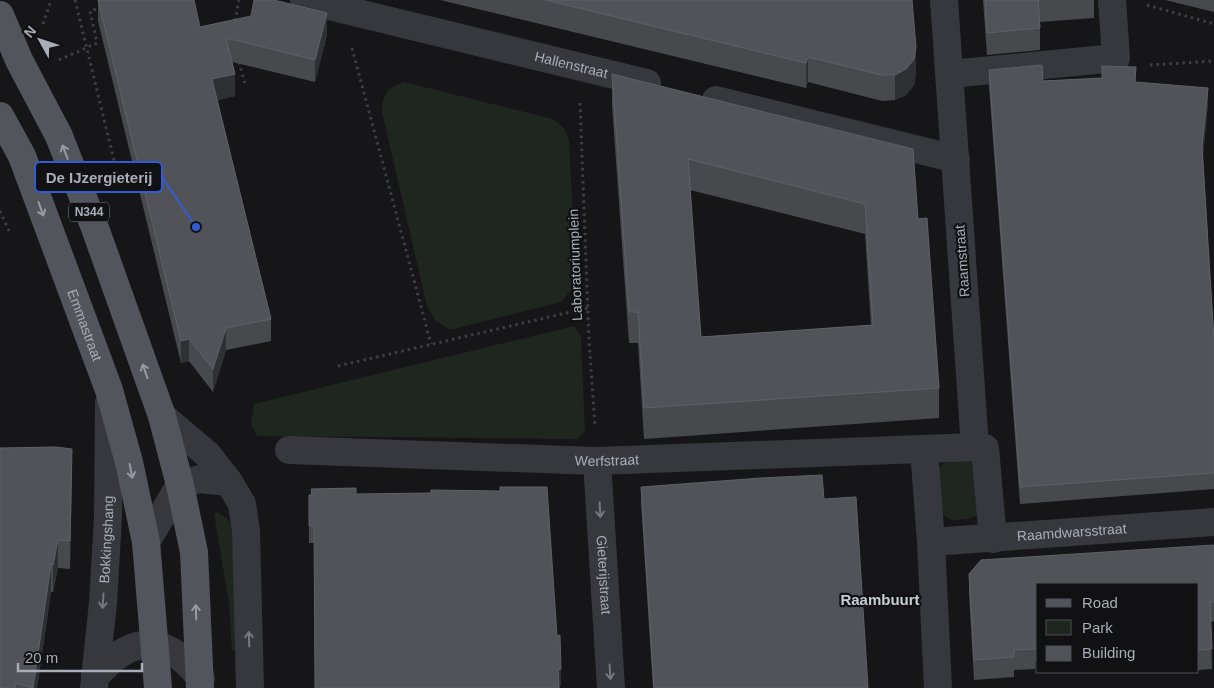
<svg xmlns="http://www.w3.org/2000/svg" width="1214" height="688" viewBox="0 0 1214 688" font-family="Arial,sans-serif">
<style>
.green{fill:#1e261f}
.lines{fill:none;stroke-linecap:round;stroke-linejoin:round}
.path{stroke:#3d3f44;stroke-width:3;stroke-dasharray:2.5 4;stroke-linecap:butt}
.minor{stroke:#37383d;stroke-width:28}
.major{stroke:#53555c;stroke-width:28}
.wall{fill:#47494d;fill-rule:evenodd}
.shaded-wall{fill:#2f3033}
.building{fill:#525359;stroke:#5f6168;fill-rule:evenodd}
.oneway{stroke:#979ba6}
.oneway2{stroke:#757881}
.labels{text-anchor:middle;stroke-width:4.5;stroke-linejoin:round;paint-order:stroke}
.shield{fill:#111113;stroke:#7b7e86;stroke-width:1}
.shield-label{font-size:12px;font-weight:bold;fill:#a8adb8}
.street-label{font-size:14px;fill:#a8adb8;stroke:#111113}
.neighbourhood-label{font-size:15px;font-weight:bold;fill:#c9ccd4;stroke:#111113}
.leader{fill:none;stroke:#325cd3;stroke-width:2}
.callout-dot{fill:#325cd3;stroke:#111113;stroke-width:2}
.callout{fill:#111113;stroke:#325cd3;stroke-width:2}
.callout-label{font-size:15px;text-anchor:middle;font-weight:bold;fill:#a8adb8}
</style>
<rect width="100%" height="100%" fill="#161618"/>
<path class="green" d="M 404,82 L 553,119 L 564,128 L 569,140 L 576,276 L 571,290 L 561,302 L 450,330 L 435,320 L 427,306 L 382,112 C 383,93 386,89 404,82 Z
M 574,326 L 581,337 L 585,432 L 577,439 L 257,436 L 251,424 L 254,404 Z
M 953,459 L 975,461 L 978,515 C 972,519 967,519 959,520 C 932,521 938,489 937,471 L 946,461 Z
M 217,512 L 227,518 L 232,526 L 237,651 L 232,650 L 229,603 L 214,514 Z"/>
<g class="lines">
<path class="path" d="M 75,0 L 122,193
M 1147,5 L 1214,24
M 235,21 L 239,0
M 43,24 L 51,0
M 352,48 L 431,344
M 59,60 L 97,43 L 90,11 L 100,8
M 239,62 L 245,84
M 1150,65 L 1214,61
M 580,103 L 589,340 L 595,426
M 0,211 L 9,231
M 338,366 L 588,308"/>
<g class="minor">
<path id="s1" d="M 304,0 L 647,83"/>
<path d="M 950,74 L 1116,58 L 1112,0"/>
<path d="M 716,100 L 956,159"/>
<path d="M 162,416 L 208,455 L 229,482 L 242,504 L 246,531 L 250,688"/>
<path d="M 975,447 L 985,448 L 993,539"/>
<path id="s2" d="M 289,450 L 597,461 L 975,447 L 944,0"/>
<path d="M 924,450 L 931,542 L 938,688"/>
<path id="s3" d="M 597,461 L 611,688"/>
<path d="M 146,542 L 180,485 L 199,479 L 229,482"/>
<path id="s4" d="M 931,542 L 1214,522"/>
<path d="M 95,676 C 104,668 114,656 125,651 C 157,634 181,654 201,678"/>
<path id="s5" d="M 94,688 L 103,603 L 108,517 L 109,403"/>
</g>
<g class="major">
<path d="M 0,15 L 19,60 L 59,136 L 95,228 L 162,416 L 180,485 L 194,552 L 200,688"/>
<path id="s6" d="M 0,116 L 22,156 L 109,390 L 129,462 L 146,542 L 158,688"/>
</g>
</g>
<path class="wall" d="M 98,0 L 200,27 L 327,35 L 315,82 L 232,62 L 235,96 L 217,100 L 271,319 L 271,341 L 226,350 L 213,392 L 189,361 L 181,363 L 98,21 Z
M 440,0 L 912,0 L 916,73 L 914,85 L 906,95 L 895,100 L 882,101 L 808,82 L 806,88 Z
M 983,0 L 1094,0 L 1094,18 L 1040,22 L 1040,50 L 987,55 Z
M 1165,0 L 1214,0 L 1214,12 Z
M 989,70 L 1043,81 L 1136,82 L 1208,104 L 1203,156 L 1214,340 L 1214,489 L 1020,504 L 989,86 Z
M 612,74 L 918,219 L 939,388 L 939,418 L 644,439 L 638,343 L 629,343 L 612,105 ZM 690,190 L 865,234 L 871,325 L 701,337 Z
M 72,476 L 70,569 L 58,568 L 53,592 L 51,592 L 37,688 L 0,688 Z
M 641,487 L 824,499 L 868,688 L 653,688 L 641,503 Z
M 311,489 L 557,636 L 561,686 L 314,543 L 309,543 L 309,495 L 311,495 Z
M 1214,546 L 1214,621 L 1211,622 L 1212,669 L 1198,670 L 1198,584 L 1038,584 L 1038,662 L 1035,662 L 1035,669 L 1014,670 L 1014,677 L 974,680 L 969,593 L 969,574 Z
M 1141,672 L 1160,672 L 1141,673 Z"/>
<path class="shaded-wall" d="M 327,13 L 327,35 L 315,82 L 315,60 Z
M 916,47 L 916,73 L 914,85 L 906,95 L 895,100 L 895,75 Z
M 808,57 L 808,82 L 806,88 L 806,63 Z
M 235,74 L 235,96 L 212,102 L 212,79 Z
M 1208,88 L 1208,104 L 1202,162 L 1202,146 Z
M 226,328 L 226,350 L 213,392 L 213,369 Z
M 189,339 L 189,361 L 181,363 L 181,341 Z
M 72,449 L 72,476 L 70,569 L 70,541 Z
M 58,540 L 58,568 L 53,592 L 53,565 Z
M 51,564 L 51,592 L 37,688 L 33,688 Z
M 561,669 L 561,686 L 558,687 L 558,670 Z"/>
<path class="building" d="M 98,0 L 194,0 L 200,27 L 251,16 L 254,0 L 274,0 L 327,13 L 315,60 L 226,38 L 235,74 L 212,79 L 271,319 L 226,328 L 213,369 L 189,339 L 181,341 Z
M 545,0 L 912,0 L 916,47 L 914,59 L 906,69 L 895,75 L 882,75 L 808,57 L 806,63 Z
M 985,0 L 1041,0 L 1038,0 L 1040,28 L 987,33 Z
M 1042,65 L 1043,81 L 1102,78 L 1102,66 L 1136,67 L 1135,82 L 1208,88 L 1202,146 L 1214,340 L 1214,473 L 1020,487 L 989,70 Z
M 612,74 L 913,149 L 918,219 L 927,218 L 939,388 L 644,408 L 638,312 L 629,312 ZM 688,159 L 865,204 L 873,325 L 701,337 Z
M 56,447 L 72,449 L 70,541 L 58,540 L 53,565 L 51,564 L 33,688 L 16,683 L 15,688 L 0,688 L 0,448 Z
M 822,475 L 824,499 L 856,497 L 868,688 L 654,688 L 641,487 L 761,478 Z
M 500,487 L 547,487 L 557,636 L 560,635 L 561,669 L 558,670 L 559,688 L 315,688 L 314,526 L 309,526 L 309,495 L 312,495 L 311,489 L 356,488 L 356,494 L 431,493 L 431,490 L 500,491 Z
M 1213,545 L 1214,546 L 1214,602 L 1210,602 L 1212,649 L 1198,650 L 1198,584 L 1038,584 L 1038,642 L 1034,642 L 1035,649 L 1014,650 L 1014,657 L 974,660 L 969,574 L 981,560 Z"/>
<defs><path id="oneway-shaft" d="M-6 0H5M1.5-3L5.5 0L1.5 3" fill="none" stroke-width="1.6" stroke-linecap="round" stroke-linejoin="round" transform="scale(1.25)"/></defs>
<g class="oneway">
<use href="#oneway-shaft" transform="translate(65 152) rotate(-111)"/>
<use href="#oneway-shaft" transform="translate(41 209) rotate(70)"/>
<use href="#oneway-shaft" transform="translate(145 371) rotate(-109)"/>
<use href="#oneway-shaft" transform="translate(131 471) rotate(79)"/>
<use href="#oneway-shaft" transform="translate(196 612) rotate(-92)"/>
</g>
<g class="oneway2">
<use href="#oneway-shaft" transform="translate(600 510) rotate(87)"/>
<use href="#oneway-shaft" transform="translate(103 601) rotate(94)"/>
<use href="#oneway-shaft" transform="translate(249 639) rotate(-92)"/>
<use href="#oneway-shaft" transform="translate(610 672) rotate(87)"/>
</g>
<g class="labels">
<rect class="shield" x="69" y="202.5" width="40" height="19" rx="4"/>
<g class="shield-label">
<text x="89" y="216">N344</text>
</g>
<g class="street-label">
<text dy="5" stroke="none"><textPath href="#s1" startOffset="275">Hallenstraat</textPath></text>
<text transform="translate(962 261) rotate(-94)" y="5">Raamstraat</text>
<text transform="translate(575 265) rotate(-92)" y="5">Laboratoriumplein</text>
<text dy="5" stroke="none"><textPath href="#s6" startOffset="226">Emmastraat</textPath></text>
<text dy="5" stroke="none"><textPath href="#s2" startOffset="318">Werfstraat</textPath></text>
<text dy="5" stroke="none"><textPath href="#s4" startOffset="141">Raamdwarsstraat</textPath></text>
<text dy="5" stroke="none"><textPath href="#s5" startOffset="149">Bokkingshang</textPath></text>
<text dy="5" stroke="none"><textPath href="#s3" startOffset="114">Gieterijstraat</textPath></text>
</g>
<g class="neighbourhood-label">
<text x="880" y="605">Raambuurt</text>
</g>
</g>
<path class="leader" d="M196 227L162 177"/>
<circle class="callout-dot" cx="196" cy="227" r="5"/>
<rect class="callout" x="35" y="162" width="127" height="30" rx="5"/>
<g class="callout-label">
<text x="99" y="183">De IJzergieterij</text>
</g>
<rect x="1036" y="583" width="162" height="90" fill="#111113" stroke="#4d4f55"/>
<rect x="1046" y="599" width="25" height="8" fill="#53555c" stroke="#4d4f55"/>
<text x="1082" y="608" font-size="15" fill="#a8adb8">Road</text>
<rect x="1046" y="620" width="25" height="15" fill="#1e261f" stroke="#4d4f55"/>
<text x="1082" y="633" font-size="15" fill="#a8adb8">Park</text>
<rect x="1046" y="646" width="25" height="15" fill="#525359" stroke="#4d4f55"/>
<text x="1082" y="658" font-size="15" fill="#a8adb8">Building</text>
<g transform="translate(40 40) rotate(310)" stroke="#111113" stroke-width="4" paint-order="stroke">
<path d="M0-4L9 19L0 12L-9 19Z" fill="#a8adb8"/>
<text y="-8" font-size="14" font-weight="bold" text-anchor="middle" fill="#a8adb8">N</text>
</g>
<path d="M18 663v8h124v-8" fill="none" stroke="#a8adb8" stroke-width="2.5"/>
<text x="25" y="663" font-size="15" fill="#a8adb8" stroke="#111113" stroke-width="4" paint-order="stroke">20 m</text>
</svg>
